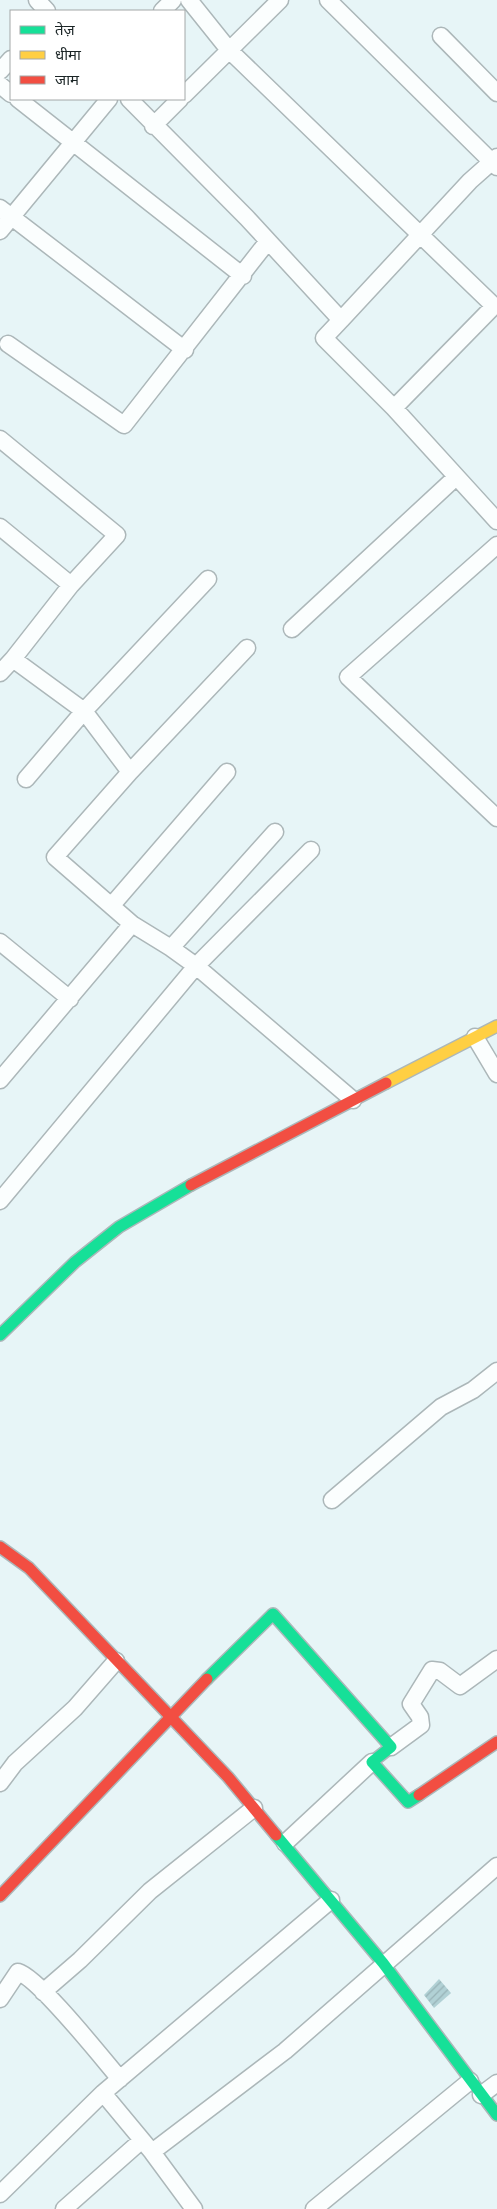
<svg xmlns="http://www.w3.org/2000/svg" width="497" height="2209" viewBox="0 0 497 2209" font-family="'Space Grotesk','Noto Sans Devanagari',sans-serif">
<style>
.building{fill:url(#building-hatch)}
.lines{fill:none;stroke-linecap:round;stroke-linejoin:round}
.street-casing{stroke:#acb7b9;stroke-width:19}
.fast-casing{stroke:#acb7b9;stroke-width:14}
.slow-casing{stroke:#acb7b9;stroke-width:14}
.jam-casing{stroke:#acb7b9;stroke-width:14}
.street{stroke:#fbfefe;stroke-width:16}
.fast{stroke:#16e098;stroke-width:11}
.slow{stroke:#ffcf43;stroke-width:11}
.jam{stroke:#f24e42;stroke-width:11}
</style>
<defs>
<pattern id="building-hatch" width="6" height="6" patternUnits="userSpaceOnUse" patternTransform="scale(1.25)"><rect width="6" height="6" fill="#b1d1d5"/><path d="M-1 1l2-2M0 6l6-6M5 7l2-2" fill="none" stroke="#98b3b7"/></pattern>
</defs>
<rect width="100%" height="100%" fill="#e7f5f7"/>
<path class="building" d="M 439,1979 L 451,1993 L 434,2008 L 424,1995 Z"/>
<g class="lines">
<defs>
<path id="street" d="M 37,0 L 47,11
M 189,0 L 229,50 L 494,306 L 394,408
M 328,0 L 497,167
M 162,11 L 173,0
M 441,36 L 497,93
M 0,71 L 11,59
M 0,85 L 11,94
M 184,95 L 280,0
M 18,99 L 243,276
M 129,99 L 247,218 L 341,320 L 324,338 L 394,408 L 497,521
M 153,126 L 180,99
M 0,208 L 185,350
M 0,231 L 109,99
M 341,320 L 470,181 L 497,157
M 8,344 L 124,425 L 268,241
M 0,439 L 117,535 L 71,585 L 13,659 L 84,711 L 130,772 L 55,857 L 132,924
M 0,527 L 71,585
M 497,545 L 348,677 L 497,818
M 292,629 L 456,477
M 0,673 L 13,659
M 130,772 L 247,648
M 26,779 L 84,711 L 208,579
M 112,905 L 227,772
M 0,942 L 70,999
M 171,948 L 275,832
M 475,1037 L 497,1074
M 0,1080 L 132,924 L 171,948 L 196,966 L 353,1100
M 0,1201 L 196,966 L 311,850
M 332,1500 L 441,1407 L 473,1390 L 497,1371
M 391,1747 L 421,1725 L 420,1717 L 411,1704 L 432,1670 L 440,1671 L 460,1686 L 497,1659
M 0,1783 L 15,1763 L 75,1708 L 116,1661
M 285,1843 L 372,1762
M 43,1992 L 80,1960 L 150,1891 L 254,1808
M 0,1999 L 18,1972 C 39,1978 102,2058 120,2079
M 481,2095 L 497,2083
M 152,2152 L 285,2051 L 497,1866
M 0,2194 L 103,2093
M 64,2209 L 142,2140
M 194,2209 L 152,2152 L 103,2093 L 331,1900
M 314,2209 L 470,2081"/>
<path id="fast" d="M 0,1335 L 75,1262 L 119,1227 L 191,1185
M 207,1679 L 273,1614 L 391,1747 L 372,1762 L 408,1802 L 419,1795
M 276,1835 L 383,1963 L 497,2115"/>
<path id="slow" d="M 386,1083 L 497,1026"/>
<path id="jam" d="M 191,1185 L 386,1083
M 0,1547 L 29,1568 L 228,1777 L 276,1835
M 419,1795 L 497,1742
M 0,1896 L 207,1679"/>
</defs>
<use href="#street" class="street-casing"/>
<use href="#fast" class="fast-casing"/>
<use href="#slow" class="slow-casing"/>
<use href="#jam" class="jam-casing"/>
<use href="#street" class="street"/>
<use href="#fast" class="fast"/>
<use href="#slow" class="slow"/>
<use href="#jam" class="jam"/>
</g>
<rect x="10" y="10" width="175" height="90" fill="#ffffff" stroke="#a4a8a8"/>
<rect x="20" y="26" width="25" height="8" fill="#16e098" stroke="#a4a8a8"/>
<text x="55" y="35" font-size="15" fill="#1b2526">तेज़</text>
<rect x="20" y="51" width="25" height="8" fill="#ffcf43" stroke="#a4a8a8"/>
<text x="55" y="60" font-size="15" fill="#1b2526">धीमा</text>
<rect x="20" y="76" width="25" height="8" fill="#f24e42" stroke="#a4a8a8"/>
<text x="55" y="85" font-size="15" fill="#1b2526">जाम</text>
</svg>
